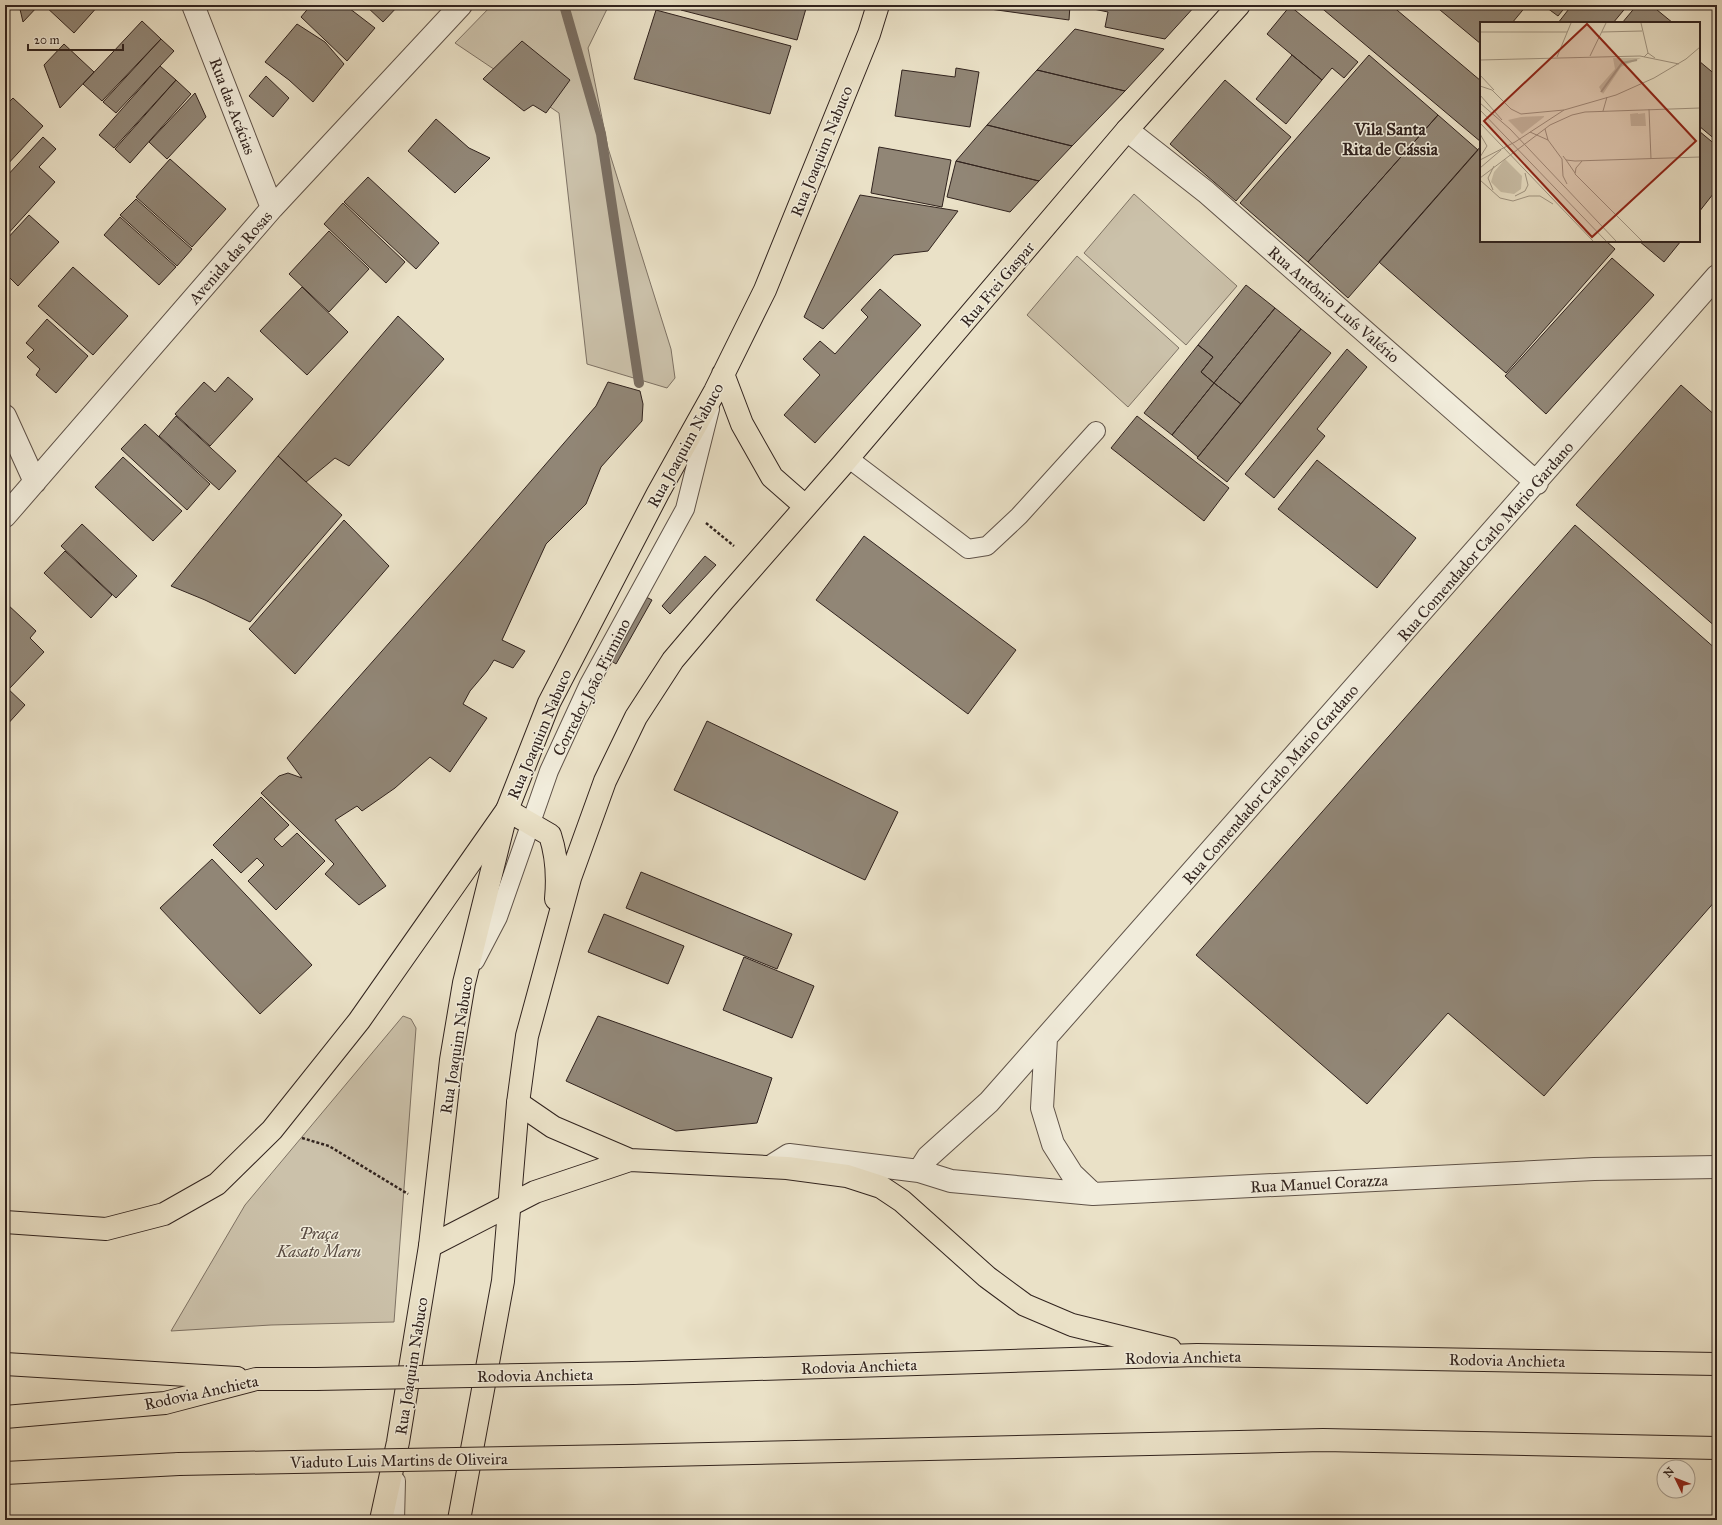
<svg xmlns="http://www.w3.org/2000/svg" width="1722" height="1525" viewBox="0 0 1722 1525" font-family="'IM FELL Great Primer',serif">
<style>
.green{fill:#cbc1aa;stroke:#7e7264}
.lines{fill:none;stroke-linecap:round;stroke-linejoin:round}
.stream{stroke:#7a6e61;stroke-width:10}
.building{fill:#918676;stroke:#31231e}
.lane-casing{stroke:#5f5248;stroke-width:20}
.street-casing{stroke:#5f5248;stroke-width:24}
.primary-casing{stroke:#31231e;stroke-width:24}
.highway-casing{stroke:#31231e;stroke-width:24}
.path{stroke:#31231e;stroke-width:2.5;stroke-dasharray:3 2;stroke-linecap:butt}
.lane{stroke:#f1ecdb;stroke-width:18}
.street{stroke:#f1ecdb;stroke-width:22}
.primary{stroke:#eae1c7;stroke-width:22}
.highway{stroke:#eae1c7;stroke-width:22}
.highway-bridge-casing{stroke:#31231e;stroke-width:24;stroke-linecap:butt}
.highway-bridge{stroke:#eae1c7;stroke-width:22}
.labels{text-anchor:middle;stroke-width:3;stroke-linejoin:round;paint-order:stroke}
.street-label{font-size:16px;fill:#31231e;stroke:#f1ecdb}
.park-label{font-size:16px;font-style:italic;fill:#584a41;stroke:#f1ecdb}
.neighbourhood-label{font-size:17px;font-weight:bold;fill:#31231e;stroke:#f1ecdb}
.inset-river{fill:none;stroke:#aba08e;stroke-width:2}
.inset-road{fill:none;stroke:#a09583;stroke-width:1}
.view{fill:#8f2418;fill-opacity:0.15;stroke:#8f2418;stroke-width:2}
.inset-edge{fill:none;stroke:#31231e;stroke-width:2}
</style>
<rect width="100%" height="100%" fill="#eae1c7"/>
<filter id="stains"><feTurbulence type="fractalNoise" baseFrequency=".005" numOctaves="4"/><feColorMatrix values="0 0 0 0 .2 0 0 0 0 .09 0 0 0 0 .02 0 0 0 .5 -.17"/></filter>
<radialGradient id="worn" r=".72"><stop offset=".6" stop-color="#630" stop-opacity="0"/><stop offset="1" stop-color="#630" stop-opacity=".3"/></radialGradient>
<path class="green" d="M 492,5 L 609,5 L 588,48 L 608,148 L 671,349 L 675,378 L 667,388 L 587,364 L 559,113 L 455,43 Z
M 1134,194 L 1237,286 L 1186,345 L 1084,253 Z
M 1077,256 L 1179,348 L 1128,407 L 1027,315 Z
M 403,1016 L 411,1019 L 416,1028 L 394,1322 L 271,1325 L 171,1331 L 245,1205 Z"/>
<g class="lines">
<path class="stream" d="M 564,5 L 601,134 L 639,383"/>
</g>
<path class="building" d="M 19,5 L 39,5 L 23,22 Z
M 44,5 L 99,5 L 74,33 Z
M 311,5 L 345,5 L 375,28 L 347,61 L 301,17 Z
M 365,5 L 399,5 L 383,22 Z
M 680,5 L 807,5 L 797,40 L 681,10 Z
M 961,5 L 1070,5 L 1069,20 Z
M 1074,5 L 1196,5 L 1165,39 L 1105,27 L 1108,12 Z
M 1318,5 L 1391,5 L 1481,81 L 1481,142 Z
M 1434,5 L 1527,5 L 1512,23 L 1481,23 L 1481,44 Z
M 1543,5 L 1567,5 L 1558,16 Z
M 1572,5 L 1628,5 L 1613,23 L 1558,23 Z
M 1637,5 L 1651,5 L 1673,23 L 1622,23 Z
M 1290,6 L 1358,62 L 1344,78 L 1332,68 L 1322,80 L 1267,34 Z
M 656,10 L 791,46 L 770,114 L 634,79 Z
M 142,21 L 161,39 L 102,101 L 83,84 Z
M 297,24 L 325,42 L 344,64 L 313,102 L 289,80 L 265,62 Z
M 1075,29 L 1164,49 L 1125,91 L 1037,70 Z
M 161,39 L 174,51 L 116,113 L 103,102 Z
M 522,41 L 570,80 L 546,113 L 533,105 L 524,111 L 483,79 Z
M 64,44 L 94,72 L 60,108 L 44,65 Z
M 1292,55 L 1322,80 L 1286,124 L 1256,99 Z
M 1369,55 L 1438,115 L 1308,262 L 1240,203 Z
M 1699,61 L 1717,76 L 1717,141 L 1699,126 Z
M 160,66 L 176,80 L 114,148 L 99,135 Z
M 956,68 L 979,72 L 970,127 L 895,116 L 902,70 L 955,77 Z
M 1037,70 L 1125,91 L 1072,146 L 987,125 Z
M 266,76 L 289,98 L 273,117 L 249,96 Z
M 176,80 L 191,94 L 130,163 L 115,149 Z
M 1225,80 L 1291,137 L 1236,201 L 1170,144 Z
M 195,93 L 206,117 L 167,159 L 149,142 Z
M 13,98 L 43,126 L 5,167 L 5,106 Z
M 1438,115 L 1478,150 L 1348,298 L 1308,262 Z
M 436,119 L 469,148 L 490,158 L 455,193 L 408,151 Z
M 987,125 L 1072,146 L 1039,181 L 956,161 Z
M 1699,131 L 1717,146 L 1717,189 L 1699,212 Z
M 43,137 L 56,149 L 39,167 L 55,182 L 5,237 L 5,178 Z
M 1481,146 L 1481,241 L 1606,241 L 1615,249 L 1506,373 L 1379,262 Z
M 879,147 L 951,160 L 942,207 L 871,193 Z
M 170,159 L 226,209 L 192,247 L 136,197 Z
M 956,161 L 1039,181 L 1010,212 L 947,197 Z
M 368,177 L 439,243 L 416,269 L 344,202 Z
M 860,195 L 958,211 L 928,251 L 894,255 L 823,329 L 804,317 Z
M 136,199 L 192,249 L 177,266 L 120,215 Z
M 343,203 L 405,262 L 386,283 L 324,224 Z
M 29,215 L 59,242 L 18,286 L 5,273 L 5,241 Z
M 120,217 L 176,267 L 159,285 L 104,235 Z
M 329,231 L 369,269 L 329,312 L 289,274 Z
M 1639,241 L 1681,241 L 1664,262 Z
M 1612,258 L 1654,295 L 1546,414 L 1505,376 Z
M 73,267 L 128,316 L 93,355 L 38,306 Z
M 1246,285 L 1275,308 L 1214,383 L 1201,372 L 1213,357 L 1198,345 Z
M 302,287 L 348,332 L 307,375 L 260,331 Z
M 880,289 L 921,325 L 815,443 L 784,415 L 820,375 L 803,359 L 820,341 L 835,354 L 868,317 L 861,310 Z
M 1275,308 L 1301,329 L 1241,404 L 1214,383 Z
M 398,316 L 444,359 L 349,466 L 335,458 L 306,482 L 278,456 Z
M 47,319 L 88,356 L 56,393 L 36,375 L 40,369 L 27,357 L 34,350 L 26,343 Z
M 1301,329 L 1331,353 L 1227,482 L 1197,458 Z
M 1198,345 L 1213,357 L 1201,372 L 1214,383 L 1172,435 L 1144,413 Z
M 1347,349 L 1367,367 L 1317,429 L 1325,436 L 1274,498 L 1245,474 Z
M 228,377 L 253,399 L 210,446 L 175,414 L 204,382 L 215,392 Z
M 608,382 L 640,391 L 643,404 L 642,421 L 601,467 L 586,504 L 546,544 L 502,640 L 525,651 L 513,668 L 494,660 L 487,671 L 470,691 L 463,704 L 487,718 L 450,772 L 430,757 L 395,788 L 362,811 L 357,806 L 335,820 L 386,886 L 359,905 L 325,874 L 334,864 L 261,793 L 279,776 L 288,773 L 302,778 L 287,758 L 461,562 L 596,406 Z
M 1214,383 L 1241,404 L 1198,457 L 1172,435 Z
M 1681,385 L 1717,417 L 1717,628 L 1576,505 Z
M 176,416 L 236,471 L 219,490 L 159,436 Z
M 1137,416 L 1229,488 L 1204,521 L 1111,448 Z
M 145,424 L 210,484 L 187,510 L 121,449 Z
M 278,456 L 342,515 L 250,622 L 205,600 L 171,586 Z
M 123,457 L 182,511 L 153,541 L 95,487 Z
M 1317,460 L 1416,538 L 1377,588 L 1278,509 Z
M 344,520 L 389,566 L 295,674 L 249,629 Z
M 82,524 L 137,576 L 116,598 L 61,546 Z
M 1575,525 L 1717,650 L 1717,899 L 1544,1096 L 1448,1013 L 1367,1104 L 1196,955 Z
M 864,536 L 1016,650 L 968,714 L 816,600 Z
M 65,551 L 112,595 L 91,618 L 44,573 Z
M 705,556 L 716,565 L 670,614 L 662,606 Z
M 642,595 L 652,600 L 616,664 L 607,658 Z
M 7,604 L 36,631 L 30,638 L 44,652 L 10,688 L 5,683 L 5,605 Z
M 5,686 L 25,705 L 5,727 Z
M 707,721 L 898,812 L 865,880 L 674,790 Z
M 261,797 L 289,825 L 274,839 L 282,847 L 297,833 L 325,861 L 276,910 L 248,881 L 264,865 L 257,858 L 241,873 L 213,845 Z
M 212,859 L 312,965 L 260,1014 L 160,908 Z
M 641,872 L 792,934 L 777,969 L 626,908 Z
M 604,914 L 684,946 L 668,984 L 588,952 Z
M 744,957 L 814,986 L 792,1038 L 723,1010 Z
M 598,1016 L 772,1078 L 757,1123 L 676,1131 L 566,1081 Z"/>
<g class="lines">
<defs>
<path id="lane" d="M 848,458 L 968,549 L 987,546 L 1019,516 L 1096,431
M 475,961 L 498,917 L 549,771 L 589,684 L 685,509 L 710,409
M 395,1520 L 396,1481"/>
<path id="street" d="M 193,5 L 272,208
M 1127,130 L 1206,192 L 1537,483
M 5,416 L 35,482
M 5,516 L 272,208 L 461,5
M 1046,1038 L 1042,1108 L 1053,1144 L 1072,1174 L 1093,1194 L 1594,1169 L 1717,1167
M 770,1167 L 789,1155 L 919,1171 L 928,1157 L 989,1102 L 1717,276
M 919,1171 L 951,1181 L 1093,1194"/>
<path id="primary" d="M 723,374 L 742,424 L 772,477 L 805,506
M 507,810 L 550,835 C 557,856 558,877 556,899
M 381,1520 L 398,1442 L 430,1246 L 451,1060 L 464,983 L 507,810 L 549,703 L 658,493 L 715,391 L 765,290 L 869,34 L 878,5
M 459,1520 L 503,1281 L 518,1103 L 527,1036 L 570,878 L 605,781 L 636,717 L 673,660 L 723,601 L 843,464 L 1127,130 L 1239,5"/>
<path id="highway" d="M 518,1103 L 553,1127 L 630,1160 L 787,1168 L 847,1176 L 881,1187 L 902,1201 L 987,1277 L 1025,1305 L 1072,1325 L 1170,1349
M 5,1222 L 106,1229 L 164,1214 L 217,1184 L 272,1130 L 359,1021 L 507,810
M 430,1246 L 535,1192 L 630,1160
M 5,1364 L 237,1378
M 633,1373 L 1197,1355 L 1717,1364
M 5,1417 L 165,1403 L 256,1379 L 316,1379
M 620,1456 L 1323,1440 L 1717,1448
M 5,1473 L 179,1464"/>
</defs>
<use href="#lane" class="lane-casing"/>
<use href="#street" class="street-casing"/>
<use href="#primary" class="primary-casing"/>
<use href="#highway" class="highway-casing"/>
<path class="path" d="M 706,523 L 734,546
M 302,1138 L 329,1146 L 408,1194"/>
<use href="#lane" class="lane"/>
<use href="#street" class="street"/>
<use href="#primary" class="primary"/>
<use href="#highway" class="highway"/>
<defs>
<path id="highway-bridge" d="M 316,1379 L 633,1373
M 179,1464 L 620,1456"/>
</defs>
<use href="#highway-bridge" class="highway-bridge-casing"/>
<use href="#highway-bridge" class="highway-bridge"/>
</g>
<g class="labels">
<g class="street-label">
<text transform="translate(233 106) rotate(69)" y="6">Rua das Acácias</text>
<text transform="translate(821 151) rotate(-68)" y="6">Rua Joaquim Nabuco</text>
<text transform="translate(230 257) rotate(-49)" y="6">Avenida das Rosas</text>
<text transform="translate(997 284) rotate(-50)" y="6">Rua Frei Gaspar</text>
<text transform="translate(1334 304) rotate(41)" y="6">Rua Antônio Luís Valério</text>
<text transform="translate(685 445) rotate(-61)" y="6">Rua Joaquim Nabuco</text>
<text transform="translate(1485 541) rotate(-49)" y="6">Rua Comendador Carlo Mario Gardano</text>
<text transform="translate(591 687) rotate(-63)" y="6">Corredor João Firmino</text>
<text transform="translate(539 734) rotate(-67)" y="6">Rua Joaquim Nabuco</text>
<text transform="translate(1270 784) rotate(-49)" y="6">Rua Comendador Carlo Mario Gardano</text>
<text transform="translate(456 1045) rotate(-81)" y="6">Rua Joaquim Nabuco</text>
<text transform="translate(1319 1183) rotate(-3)" y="6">Rua Manuel Corazza</text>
<text transform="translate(1183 1357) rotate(-1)" y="6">Rodovia Anchieta</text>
<text transform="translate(1507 1360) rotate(1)" y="6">Rodovia Anchieta</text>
<text transform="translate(411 1366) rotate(-81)" y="6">Rua Joaquim Nabuco</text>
<text transform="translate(859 1366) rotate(-2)" y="6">Rodovia Anchieta</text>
<text transform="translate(535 1375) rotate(-1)" y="6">Rodovia Anchieta</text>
<text transform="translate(201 1392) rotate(-12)" y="6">Rodovia Anchieta</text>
<text transform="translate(399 1460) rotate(-1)" y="6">Viaduto Luis Martins de Oliveira</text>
</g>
<g class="park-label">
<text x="319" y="1239">Praça<tspan x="319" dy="18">Kasato Maru</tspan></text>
</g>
<g class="neighbourhood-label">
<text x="1390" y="135">Vila Santa<tspan x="1390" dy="20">Rita de Cássia</tspan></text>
</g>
</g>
<g transform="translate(1480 22)">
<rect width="220" height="220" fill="#eae1c7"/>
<path d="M 133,36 L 161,36 L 141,45 L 123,72 L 119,65 L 135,47 ZM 158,91 L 158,104 L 151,104 L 150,92 ZM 165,91 L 166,104 L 158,104 L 158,92 ZM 41,95 L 64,94 L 64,95 L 42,112 L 28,98 ZM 25,137 L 42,154 L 41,167 L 34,172 L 21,170 L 11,160 L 14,150 Z" fill="#cbc1aa"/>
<path class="inset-river" d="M 121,70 L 142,41 L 157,38"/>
<path class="inset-road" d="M 161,1 L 168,31M 0,10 L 87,10M 122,10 L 162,9M 110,34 L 126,1M 77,35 L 91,1M 164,35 L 168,31 L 175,36M 0,38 L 160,34 L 199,42M 0,53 L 14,68M 0,64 L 12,68 L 31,87 L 41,92 L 84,88M 0,73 L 22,98M 0,81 L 30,107 L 136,219M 169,87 L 171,137M 0,88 L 126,219M 123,89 L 127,75M 0,101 L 113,219M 65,107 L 68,118 L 82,137 L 83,154 L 87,162M 50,110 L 68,118M 0,112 L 7,124 L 0,135M 83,134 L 86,138 L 95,139 L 220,135M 0,138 L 35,120 L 84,88 L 136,73 L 174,56 L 206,37 L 220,25M 86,138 L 95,151M 102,139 L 96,146 L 95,152 L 162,219M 0,146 L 21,128M 0,156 L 70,103 L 92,93 L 105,90 L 220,86M 0,158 L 20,176 L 33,179 L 49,174 L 60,174 L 73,182M 13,168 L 8,156 L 14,144M 35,174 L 45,169 L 48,163 L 45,151"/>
<path class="view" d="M 107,2 L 216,119 L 112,215 L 4,99 Z"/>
<rect width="220" height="220" class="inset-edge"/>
</g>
<rect width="1722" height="1525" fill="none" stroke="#eae1c7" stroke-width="20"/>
<rect x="6" y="6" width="1710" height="1513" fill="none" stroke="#31231e" stroke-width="2"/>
<rect x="10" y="10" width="1702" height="1505" fill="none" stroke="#31231e"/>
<g transform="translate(1676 1479) rotate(313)"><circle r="19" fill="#f1ecdb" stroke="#a49c8f"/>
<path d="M0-3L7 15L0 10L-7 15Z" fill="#8f2418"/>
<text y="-6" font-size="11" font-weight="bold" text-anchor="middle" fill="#31231e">N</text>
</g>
<path d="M28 44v6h95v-6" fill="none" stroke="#31231e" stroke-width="2"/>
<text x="34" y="44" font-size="12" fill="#31231e" stroke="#f1ecdb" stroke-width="3" paint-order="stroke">20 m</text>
<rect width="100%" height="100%" filter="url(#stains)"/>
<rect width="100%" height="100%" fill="url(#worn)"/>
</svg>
